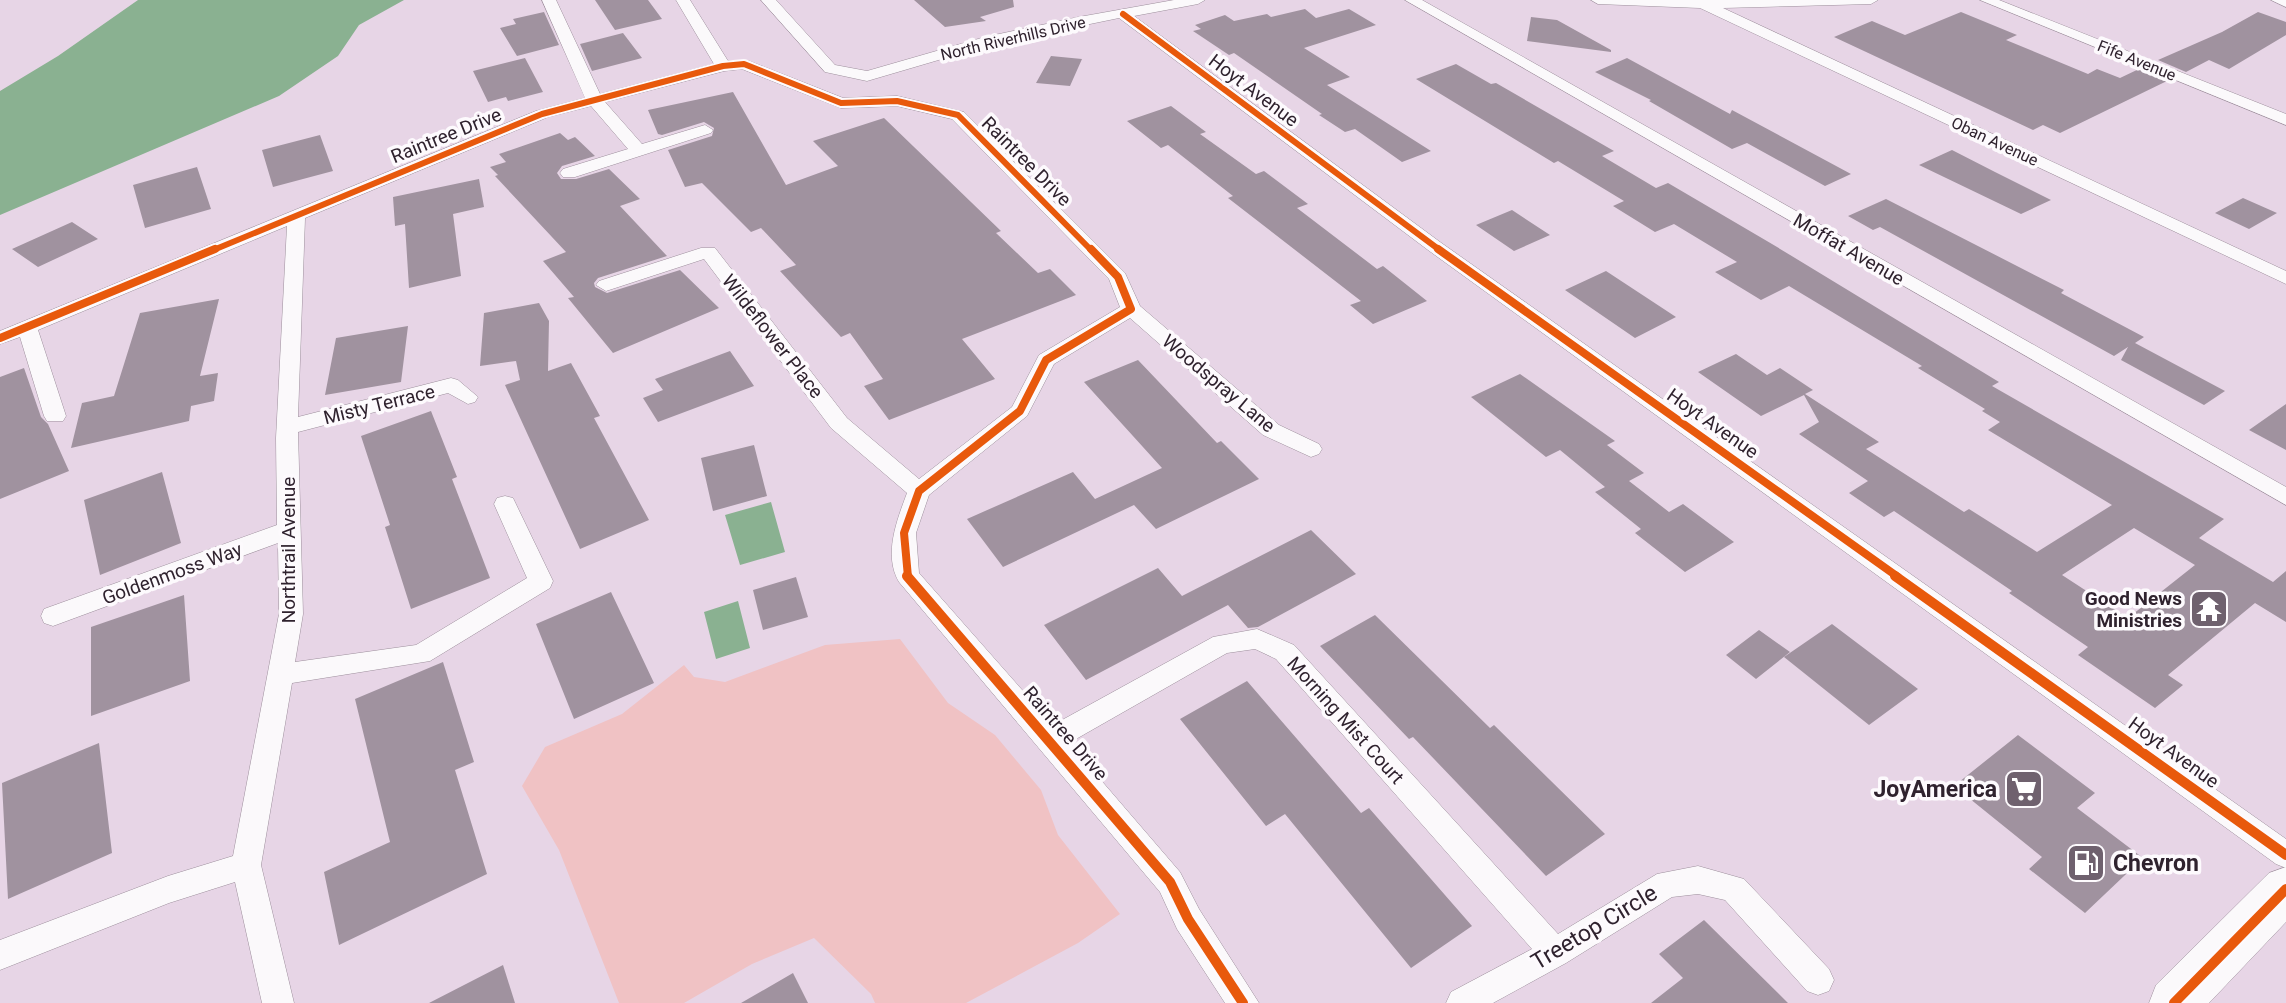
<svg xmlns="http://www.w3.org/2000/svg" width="2286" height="1003" viewBox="0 0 2286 1003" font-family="Roboto,sans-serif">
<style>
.green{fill:#f0c2c4}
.water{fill:#8ab191}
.building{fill:#a0929f;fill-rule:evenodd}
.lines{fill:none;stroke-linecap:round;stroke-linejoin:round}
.street-casing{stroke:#9d8f9c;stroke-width:1}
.primary-casing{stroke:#9d8f9c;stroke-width:1}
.street{fill:#fbf9fb;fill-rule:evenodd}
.primary{fill:#fbf9fb;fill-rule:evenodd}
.cycleway-far2-casing{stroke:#fdfafd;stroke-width:10}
.cycleway-far1-casing{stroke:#fdfafd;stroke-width:12}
.cycleway-casing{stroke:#fdfafd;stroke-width:15}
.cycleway-far2{stroke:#e8590c;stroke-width:6}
.cycleway-far1{stroke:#e8590c;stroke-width:8}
.cycleway{stroke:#e8590c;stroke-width:10}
.labels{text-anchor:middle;stroke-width:7;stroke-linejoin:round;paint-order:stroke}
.far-street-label{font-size:16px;fill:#2f222e;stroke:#fdfafd}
.street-label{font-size:19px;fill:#2f222e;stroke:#fdfafd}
.poi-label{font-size:19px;font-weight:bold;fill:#2f222e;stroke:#fdfafd;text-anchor:end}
.near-poi-label{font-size:23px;font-weight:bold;fill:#2f222e;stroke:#fdfafd;text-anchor:end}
.near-street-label{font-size:23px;fill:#2f222e;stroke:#fdfafd}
</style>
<rect width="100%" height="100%" fill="#e7d5e6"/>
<path class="green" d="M 900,639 L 948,703 L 995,735 L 1041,790 L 1058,835 L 1120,914 L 1078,943 L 966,1003 L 875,1003 L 871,994 L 814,938 L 752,964 L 684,1003 L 619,1003 L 559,850 L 522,786 L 545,747 L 622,714 L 684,665 L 694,677 L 725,682 L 825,645 Z"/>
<path class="water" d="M 138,0 L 404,0 L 359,25 L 338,56 L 279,96 L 0,215 L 0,91 L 58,56 Z
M 771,502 L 785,552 L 740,565 L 725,515 Z
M 738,601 L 750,648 L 716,659 L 704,612 Z"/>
<path class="building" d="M 595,0 L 648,0 L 662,19 L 615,30 Z
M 914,0 L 1013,0 L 1014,7 L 980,17 L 986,21 L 945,27 Z
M 1305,9 L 1316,18 L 1349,9 L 1376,25 L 1304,48 L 1350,77 L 1327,85 L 1431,151 L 1402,162 L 1355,129 L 1345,132 L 1319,115 L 1322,114 L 1234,53 L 1229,55 L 1193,31 L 1201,29 L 1195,25 L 1225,15 L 1234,21 L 1267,14 L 1271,17 Z
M 544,12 L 559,45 L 517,56 L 500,28 L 516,24 L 513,19 Z
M 1961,12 L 2017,35 L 2006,40 L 2088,74 L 2097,69 L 2120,78 L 2141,68 L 2169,80 L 2060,133 L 2043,125 L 2033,130 L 1834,37 L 1872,21 L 1905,35 Z
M 2258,12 L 2286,22 L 2286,35 L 2229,69 L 2209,60 L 2186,72 L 2158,60 L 2222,32 Z
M 1531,17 L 1557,20 L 1611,50 L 1611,52 L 1527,41 Z
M 623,33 L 642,58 L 592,71 L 580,44 Z
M 1051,56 L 1082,59 L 1070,86 L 1036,83 Z
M 525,58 L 543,92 L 508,101 L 506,97 L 488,102 L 473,71 Z
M 1627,58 L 1730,114 L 1732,110 L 1851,174 L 1825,186 L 1747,143 L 1732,149 L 1649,101 L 1651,100 L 1595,72 Z
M 1456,64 L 1491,84 L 1496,83 L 1614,151 L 1602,156 L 1656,188 L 1668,183 L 1772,244 L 1999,382 L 1992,386 L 2224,519 L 2199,538 L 2273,582 L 2286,571 L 2286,622 L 2255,603 L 2168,675 L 2183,685 L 2155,708 L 2078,655 L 2088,647 L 2009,593 L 2012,591 L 1894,511 L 1884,517 L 1849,493 L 1868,481 L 1799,434 L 1819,422 L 1804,395 L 1761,416 L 1698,372 L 1736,354 L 1767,375 L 1780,368 L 1813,390 L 1805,394 L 1879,442 L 1866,449 L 1964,512 L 1969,509 L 2037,552 L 2112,505 L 1988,430 L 2000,422 L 1982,411 L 1985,409 L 1918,368 L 1922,366 L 1789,286 L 1761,300 L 1715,272 L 1737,262 L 1674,224 L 1655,232 L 1613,206 L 1624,201 L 1558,161 L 1554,163 L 1416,79 ZM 2134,528 L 2195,565 L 2128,618 L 2062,575 Z
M 733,92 L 786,185 L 838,166 L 813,141 L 884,118 L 1001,231 L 996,233 L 1038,273 L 1050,269 L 1076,295 L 962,339 L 995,379 L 889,420 L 864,386 L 883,379 L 850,333 L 841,337 L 780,271 L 796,265 L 761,228 L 751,232 L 702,183 L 685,187 L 668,150 L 712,136 L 714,128 L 704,122 L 662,135 L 658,134 L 648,110 Z
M 1171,106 L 1206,132 L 1200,134 L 1256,174 L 1264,171 L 1308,204 L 1297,208 L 1377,269 L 1383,266 L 1427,301 L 1373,324 L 1350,305 L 1361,301 L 1228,198 L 1233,196 L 1168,145 L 1161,148 L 1127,121 Z
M 560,133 L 568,140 L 575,137 L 595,156 L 562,166 L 557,173 L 561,179 L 576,179 L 609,169 L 640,199 L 620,206 L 667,256 L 598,278 L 594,283 L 595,287 L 607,293 L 680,270 L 719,308 L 613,353 L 568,298 L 574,297 L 543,261 L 566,252 L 495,176 L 498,175 L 490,167 L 506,162 L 499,154 Z
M 320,135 L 333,171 L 273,187 L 262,150 Z
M 1952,150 L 1995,172 L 2051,200 L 2021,214 L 1919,165 Z
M 197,167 L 211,209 L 145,228 L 133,185 Z
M 479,179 L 484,207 L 453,214 L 461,276 L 409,288 L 405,224 L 395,226 L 393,197 Z
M 2243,198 L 2277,213 L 2249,229 L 2215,213 Z
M 1886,199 L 2064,290 L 2061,293 L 2144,337 L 2135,343 L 2225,391 L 2204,405 L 2121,360 L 2128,347 L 2114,356 L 1880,227 L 1873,230 L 1848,216 Z
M 1512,210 L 1550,235 L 1514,251 L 1476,225 Z
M 72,222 L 98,239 L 38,267 L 12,249 Z
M 1606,271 L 1676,317 L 1635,338 L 1565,290 Z
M 219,299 L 200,376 L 218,373 L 214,401 L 191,406 L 189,421 L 71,448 L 82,403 L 114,396 L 140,313 Z
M 539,303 L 549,321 L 548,371 L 571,363 L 600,416 L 594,418 L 649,520 L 580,549 L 505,385 L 520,380 L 516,361 L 480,366 L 484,313 Z
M 408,326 L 401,382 L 325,395 L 336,338 Z
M 730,351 L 754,386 L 658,422 L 643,398 L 663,390 L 655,379 Z
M 1138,360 L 1217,443 L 1221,441 L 1259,479 L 1156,529 L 1134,505 L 1003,567 L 967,519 L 1073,472 L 1095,499 L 1162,468 L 1084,382 Z
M 24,368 L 41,417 L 48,424 L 69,471 L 0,499 L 0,377 Z
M 1520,374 L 1615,441 L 1607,445 L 1644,473 L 1629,481 L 1669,512 L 1683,504 L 1734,542 L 1685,572 L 1635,533 L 1641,529 L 1595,492 L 1605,487 L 1560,450 L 1546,457 L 1471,397 Z
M 2286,404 L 2286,450 L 2249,430 Z
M 431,411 L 457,477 L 452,479 L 490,578 L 411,609 L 385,527 L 390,525 L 361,436 Z
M 754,445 L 767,496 L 713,511 L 701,458 Z
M 162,472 L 181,543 L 100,575 L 84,500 Z
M 1311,530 L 1356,574 L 1258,627 L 1248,628 L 1228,605 L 1086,680 L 1044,625 L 1158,568 L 1182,596 Z
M 796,577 L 808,617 L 763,630 L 753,590 Z
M 611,592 L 654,683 L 574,719 L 536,624 Z
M 184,595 L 190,681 L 91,716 L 91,627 Z
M 1375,615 L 1490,728 L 1494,725 L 1605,834 L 1546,876 L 1413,737 L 1409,739 L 1320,646 Z
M 1832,624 L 1918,689 L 1869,725 L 1784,657 Z
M 1759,630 L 1790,652 L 1756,679 L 1726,655 Z
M 443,662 L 474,762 L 455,770 L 487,874 L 339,945 L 324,872 L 390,842 L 355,699 Z
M 1247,681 L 1361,813 L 1369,808 L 1472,926 L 1411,968 L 1285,814 L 1266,826 L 1180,719 Z
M 2018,735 L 2095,793 L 2077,808 L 2143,858 L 2085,913 L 2029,869 L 2042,857 L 1954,786 Z
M 99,743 L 112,853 L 8,899 L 2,783 Z
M 1704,920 L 1788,1003 L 1651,1003 L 1683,978 L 1659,954 Z
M 503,965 L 515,1003 L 429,1003 Z
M 793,973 L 808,1003 L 741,1003 Z"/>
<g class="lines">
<defs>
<path id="street" d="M 542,0 L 556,0 L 600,94 L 714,64 L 676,0 L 690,0 L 728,61 L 749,61 L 843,98 L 897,96 L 964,112 L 1125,273 L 1140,306 L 1279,425 L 1319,444 L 1322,449 L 1319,454 L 1311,457 L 1263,435 L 1130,318 L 1054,364 L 1027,416 L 929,495 L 916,533 L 919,573 L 1053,725 L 1213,637 L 1257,629 L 1294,645 L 1558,934 L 1657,874 L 1698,866 L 1744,879 L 1829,969 L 1834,980 L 1829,991 L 1818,995 L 1807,991 L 1725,900 L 1698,894 L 1672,897 L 1566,963 L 1493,1003 L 1446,1003 L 1451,992 L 1532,949 L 1276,659 L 1255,649 L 1227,653 L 1069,743 L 1180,872 L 1199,909 L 1259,1003 L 1225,1003 L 1177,929 L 1160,892 L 899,582 C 883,555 897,520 907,493 L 831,428 L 704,259 L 606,291 L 596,285 L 599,281 L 701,248 L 715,248 L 847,418 L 919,479 L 1012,407 L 1039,355 L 1120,307 L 1109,279 L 952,119 L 897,106 L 841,108 L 742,69 L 724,71 L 605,102 L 642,144 L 705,125 L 713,130 L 711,133 L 575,177 L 563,177 L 560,173 L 563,169 L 628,149 L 591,106 L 548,117 L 305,218 L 298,417 L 451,378 L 458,380 L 478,397 L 475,402 L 468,404 L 448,393 L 298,432 L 303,614 L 295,662 L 416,645 L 527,578 L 494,504 L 497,498 L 505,496 L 513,498 L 553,581 L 550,588 L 430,661 L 292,683 L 261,865 L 294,1003 L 262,1003 L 235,882 L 169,903 L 0,970 L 0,940 L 168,876 L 233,856 L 279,614 L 278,543 L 53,626 L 44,623 L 41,616 L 44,609 L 277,525 L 276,438 L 287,226 L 38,330 L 66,416 L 63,421 L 47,421 L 44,416 L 20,337 L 0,344 L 0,331 L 536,111 L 585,98 Z
M 761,0 L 776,0 L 835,65 L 867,71 L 985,37 L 1079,17 L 1174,0 L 1205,0 L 1198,4 L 1134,16 L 1440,242 L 2286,839 L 2286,868 L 2276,864 L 1428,250 L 1119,18 L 993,44 L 867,81 L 825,72 Z
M 1405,0 L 1422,0 L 2286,487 L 2286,505 Z
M 1591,0 L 1878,0 L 1871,4 L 1723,8 L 2286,271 L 2286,284 L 1700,8 L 1598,4 Z
M 1980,0 L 1999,0 L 2286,114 L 2286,125 Z
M 2271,0 L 2286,0 L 2286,7 Z"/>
<path id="primary" d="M 2286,867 L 2286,922 L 2209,1003 L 2149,1003 L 2156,985 L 2269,873 Z"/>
</defs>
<use href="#street" class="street-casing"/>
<use href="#primary" class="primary-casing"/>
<use href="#street" class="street"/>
<use href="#primary" class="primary"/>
<defs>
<path id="cycleway-far2" d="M 1123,14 L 1441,251
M 211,251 L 542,114 L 723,66 L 744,64 L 841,103 L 897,101 L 958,115 L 1092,251"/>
<path id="cycleway-far1" d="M 1438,249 L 1898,577
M 0,338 L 215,249
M 908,577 L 904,533 L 919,491 L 1020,411 L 1046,360 L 1131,309 L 1118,277 L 1091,249"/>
<path id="cycleway" d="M 907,576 L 1170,882 L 1188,919 L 1243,1003
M 1895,576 L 2286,855
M 2174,1003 L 2286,889"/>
</defs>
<use href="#cycleway-far2" class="cycleway-far2-casing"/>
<use href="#cycleway-far1" class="cycleway-far1-casing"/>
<use href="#cycleway" class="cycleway-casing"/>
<use href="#cycleway-far2" class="cycleway-far2"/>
<use href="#cycleway-far1" class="cycleway-far1"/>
<use href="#cycleway" class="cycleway"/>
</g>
<defs>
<symbol id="temple-square" viewBox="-11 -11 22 22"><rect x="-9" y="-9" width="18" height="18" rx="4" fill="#6f616e" stroke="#fdfafd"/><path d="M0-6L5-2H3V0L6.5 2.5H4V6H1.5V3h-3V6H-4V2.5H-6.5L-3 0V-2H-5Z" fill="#fff"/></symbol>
<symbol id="supermarket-square" viewBox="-11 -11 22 22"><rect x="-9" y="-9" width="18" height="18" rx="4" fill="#6f616e" stroke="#fdfafd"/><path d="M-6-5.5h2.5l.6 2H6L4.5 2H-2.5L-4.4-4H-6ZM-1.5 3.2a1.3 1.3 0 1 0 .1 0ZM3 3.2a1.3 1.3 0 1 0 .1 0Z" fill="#fff"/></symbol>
<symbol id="fuel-square" viewBox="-11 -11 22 22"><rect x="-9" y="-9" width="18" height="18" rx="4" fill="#6f616e" stroke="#fdfafd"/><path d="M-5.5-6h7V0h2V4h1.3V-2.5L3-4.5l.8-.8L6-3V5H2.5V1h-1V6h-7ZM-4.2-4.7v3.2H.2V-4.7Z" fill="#fff"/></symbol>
</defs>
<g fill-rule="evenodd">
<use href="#temple-square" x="2187" y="587" width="44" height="44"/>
<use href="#supermarket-square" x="2002" y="767" width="44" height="44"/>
<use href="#fuel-square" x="2064" y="841" width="44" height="44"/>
</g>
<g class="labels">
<g class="far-street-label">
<text transform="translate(1013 38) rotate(-13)" y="6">North Riverhills Drive</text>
<text transform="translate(2137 60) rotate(22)" y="6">Fife Avenue</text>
<text transform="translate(1995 141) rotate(25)" y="6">Oban Avenue</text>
</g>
<g class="street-label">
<text transform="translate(1254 90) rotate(37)" y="7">Hoyt Avenue</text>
<text transform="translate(446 135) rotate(-22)" y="7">Raintree Drive</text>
<text transform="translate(1027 161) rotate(45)" y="7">Raintree Drive</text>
<text transform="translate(1849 249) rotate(30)" y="7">Moffat Avenue</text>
<text transform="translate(773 336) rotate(52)" y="7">Wildeflower Place</text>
<text transform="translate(1219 383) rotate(40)" y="7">Woodspray Lane</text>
<text transform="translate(379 404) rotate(-14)" y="7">Misty Terrace</text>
<text transform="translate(1713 423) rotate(35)" y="7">Hoyt Avenue</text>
<text transform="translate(288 550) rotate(-90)" y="7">Northtrail Avenue</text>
<text transform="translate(172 573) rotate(-20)" y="7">Goldenmoss Way</text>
<text transform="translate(1346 720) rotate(48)" y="7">Morning Mist Court</text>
<text transform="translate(1066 733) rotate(49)" y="7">Raintree Drive</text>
<text transform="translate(2174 752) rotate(36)" y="7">Hoyt Avenue</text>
</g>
<g class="poi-label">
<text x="2182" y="605">Good News<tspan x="2182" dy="22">Ministries</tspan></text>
</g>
<g class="near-poi-label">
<text x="1997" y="797">JoyAmerica</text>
<text x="2113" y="871" text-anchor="start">Chevron</text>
</g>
<g class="near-street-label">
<text transform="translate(1594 927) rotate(-31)" y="8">Treetop Circle</text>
</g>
</g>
</svg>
